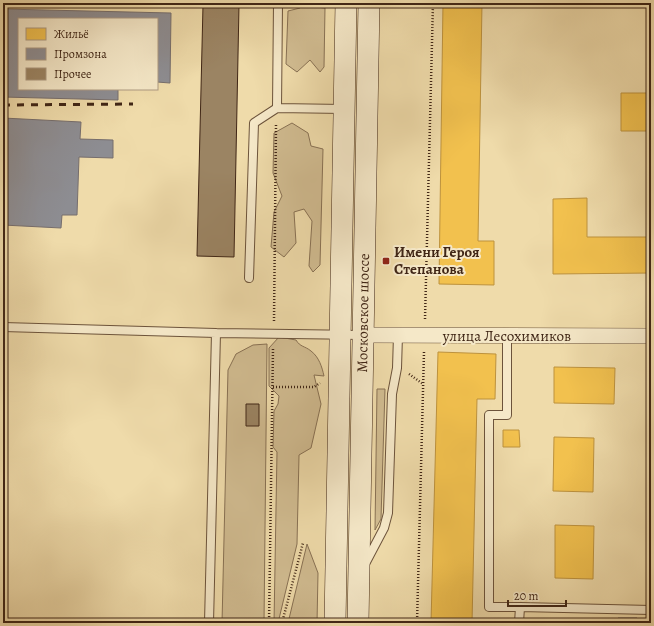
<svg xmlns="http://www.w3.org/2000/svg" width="654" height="626" viewBox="0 0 654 626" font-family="Alegreya,serif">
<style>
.green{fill:#d1bc91;stroke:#887154}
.homes{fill:#f2c14e;stroke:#bd923d}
.industry{fill:#8d8d92;stroke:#766e6d}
.building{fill:#9b8463;stroke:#402616}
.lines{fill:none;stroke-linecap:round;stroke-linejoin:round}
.lane-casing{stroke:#6c533b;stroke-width:10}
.street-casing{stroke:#6c533b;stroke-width:16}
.secondary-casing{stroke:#402616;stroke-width:22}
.path{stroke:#402616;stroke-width:2.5;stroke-dasharray:1 2;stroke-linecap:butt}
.lane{stroke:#f5e8c8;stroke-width:8}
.street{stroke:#f5e8c8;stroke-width:15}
.secondary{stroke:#f5e8c8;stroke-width:21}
.rail{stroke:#402616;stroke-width:3;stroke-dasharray:7 7;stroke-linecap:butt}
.poi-dot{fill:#8f2418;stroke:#f5e8c8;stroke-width:1.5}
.labels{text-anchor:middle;stroke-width:4;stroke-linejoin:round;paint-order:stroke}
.poi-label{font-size:15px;font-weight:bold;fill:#402616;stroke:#f5e8c8;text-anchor:start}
.street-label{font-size:15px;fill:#402616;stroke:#f5e8c8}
</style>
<rect width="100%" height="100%" fill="#efdbaa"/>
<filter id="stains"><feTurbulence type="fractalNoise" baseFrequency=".005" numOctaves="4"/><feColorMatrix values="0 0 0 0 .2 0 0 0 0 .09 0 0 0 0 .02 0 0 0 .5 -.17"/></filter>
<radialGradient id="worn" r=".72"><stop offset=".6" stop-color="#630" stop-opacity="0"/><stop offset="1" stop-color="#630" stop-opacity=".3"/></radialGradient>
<path class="green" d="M 302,3 L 315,3 L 316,7 L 325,8 L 324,67 L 320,72 L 310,60 L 297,72 L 286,64 L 288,11 L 300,8 Z
M 292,123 L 308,133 L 311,146 L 323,149 L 320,265 L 313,272 L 309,266 L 312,221 L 304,209 L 294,212 L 296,243 L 284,257 L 271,247 L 274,212 L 282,196 L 273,173 L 274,133 Z
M 279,337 L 296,340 C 300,347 305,346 311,351 C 319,357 322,367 324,376 L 314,375 L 321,404 L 311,448 L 299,455 L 299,456 L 297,544 L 278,623 L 274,623 L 277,452 L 273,447 L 274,411 L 278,404 L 279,396 L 269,386 L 269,348 Z
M 267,344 L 264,623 L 222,623 L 228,370 L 236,354 L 253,345 Z
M 377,389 L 385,389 L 381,519 L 375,530 Z
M 307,544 L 318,573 L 317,623 L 288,623 Z"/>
<path class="homes" d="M 443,3 L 482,3 L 478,241 L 494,241 L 494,285 L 439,284 Z
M 621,93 L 651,93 L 651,131 L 621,131 Z
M 587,198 L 587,237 L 651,237 L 651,273 L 553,274 L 553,199 Z
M 438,352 L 496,354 L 495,399 L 477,399 L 472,623 L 431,623 Z
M 554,367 L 615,368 L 614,404 L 554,403 Z
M 503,430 L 519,430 L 520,447 L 503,447 Z
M 554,437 L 594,438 L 593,492 L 553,491 Z
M 555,525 L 594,526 L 593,579 L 555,578 Z"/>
<path class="industry" d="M 3,9 L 171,13 L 170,83 L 157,82 L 157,19 L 19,19 L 19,89 L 118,89 L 118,100 L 3,97 Z
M 3,118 L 81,122 L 80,139 L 113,140 L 113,158 L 79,157 L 77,215 L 62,215 L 61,228 L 3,225 Z
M 618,618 L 637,618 L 637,623 L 618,623 Z"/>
<path class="building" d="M 203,5 L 239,5 L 234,257 L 197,256 Z
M 246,404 L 259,404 L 259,426 L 246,426 Z"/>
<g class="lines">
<defs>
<path id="lane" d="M 277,108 L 344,109
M 249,278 L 254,123 L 277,108 L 278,3
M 3,327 L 216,333
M 507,336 L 507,415 L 489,415 L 489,607 L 520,607 L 519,623
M 365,564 L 384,528 L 388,513 L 392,394 L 397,368 L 398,335
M 520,607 L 651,610
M 209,623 L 216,333 L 363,335"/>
<path id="street" d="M 363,335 L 651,336"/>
<path id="secondary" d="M 335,623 L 346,3
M 358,623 L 369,3"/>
</defs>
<use href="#lane" class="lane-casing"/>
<use href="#street" class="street-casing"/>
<use href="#secondary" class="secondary-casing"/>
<path class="path" d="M 425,319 L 433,3
M 274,321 L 276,124
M 409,374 L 423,384
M 273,387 L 314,387 L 320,383
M 269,623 L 273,348
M 282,623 L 303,543
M 417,623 L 424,352"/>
<use href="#lane" class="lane"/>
<use href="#street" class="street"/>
<use href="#secondary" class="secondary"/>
<path class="rail" d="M 3,105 L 133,104"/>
</g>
<rect class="poi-dot" x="382" y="257" width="8" height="8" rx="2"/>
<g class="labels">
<g class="poi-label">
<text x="394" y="257">Имени Героя<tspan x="394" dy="17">Степанова</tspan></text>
</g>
<g class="street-label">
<text transform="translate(363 313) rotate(-89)" y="5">Московское шоссе</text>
<text x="507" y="341">улица Лесохимиков</text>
</g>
</g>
<rect width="654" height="626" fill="none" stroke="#efdbaa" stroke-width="16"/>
<rect x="4" y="4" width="646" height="618" fill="none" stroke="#402616" stroke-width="2"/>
<rect x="8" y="8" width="638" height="610" fill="none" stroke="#402616"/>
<rect x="18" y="18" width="140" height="72" fill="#f5e8c8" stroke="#ad9a81"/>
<rect x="26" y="28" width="20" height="12" fill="#f2c14e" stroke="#ad9a81"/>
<text x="54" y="38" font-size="12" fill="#402616">Жильё</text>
<rect x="26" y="48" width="20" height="12" fill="#8d8d92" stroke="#ad9a81"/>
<text x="54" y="58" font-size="12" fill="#402616">Промзона</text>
<rect x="26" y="68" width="20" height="12" fill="#9b8463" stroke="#ad9a81"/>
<text x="54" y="78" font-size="12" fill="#402616">Прочее</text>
<path d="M508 600v6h58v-6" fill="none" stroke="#402616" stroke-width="2"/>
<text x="514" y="600" font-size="12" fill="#402616" stroke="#f5e8c8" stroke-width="3" paint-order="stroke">20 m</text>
<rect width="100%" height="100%" filter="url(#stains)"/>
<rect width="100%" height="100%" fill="url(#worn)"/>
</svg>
